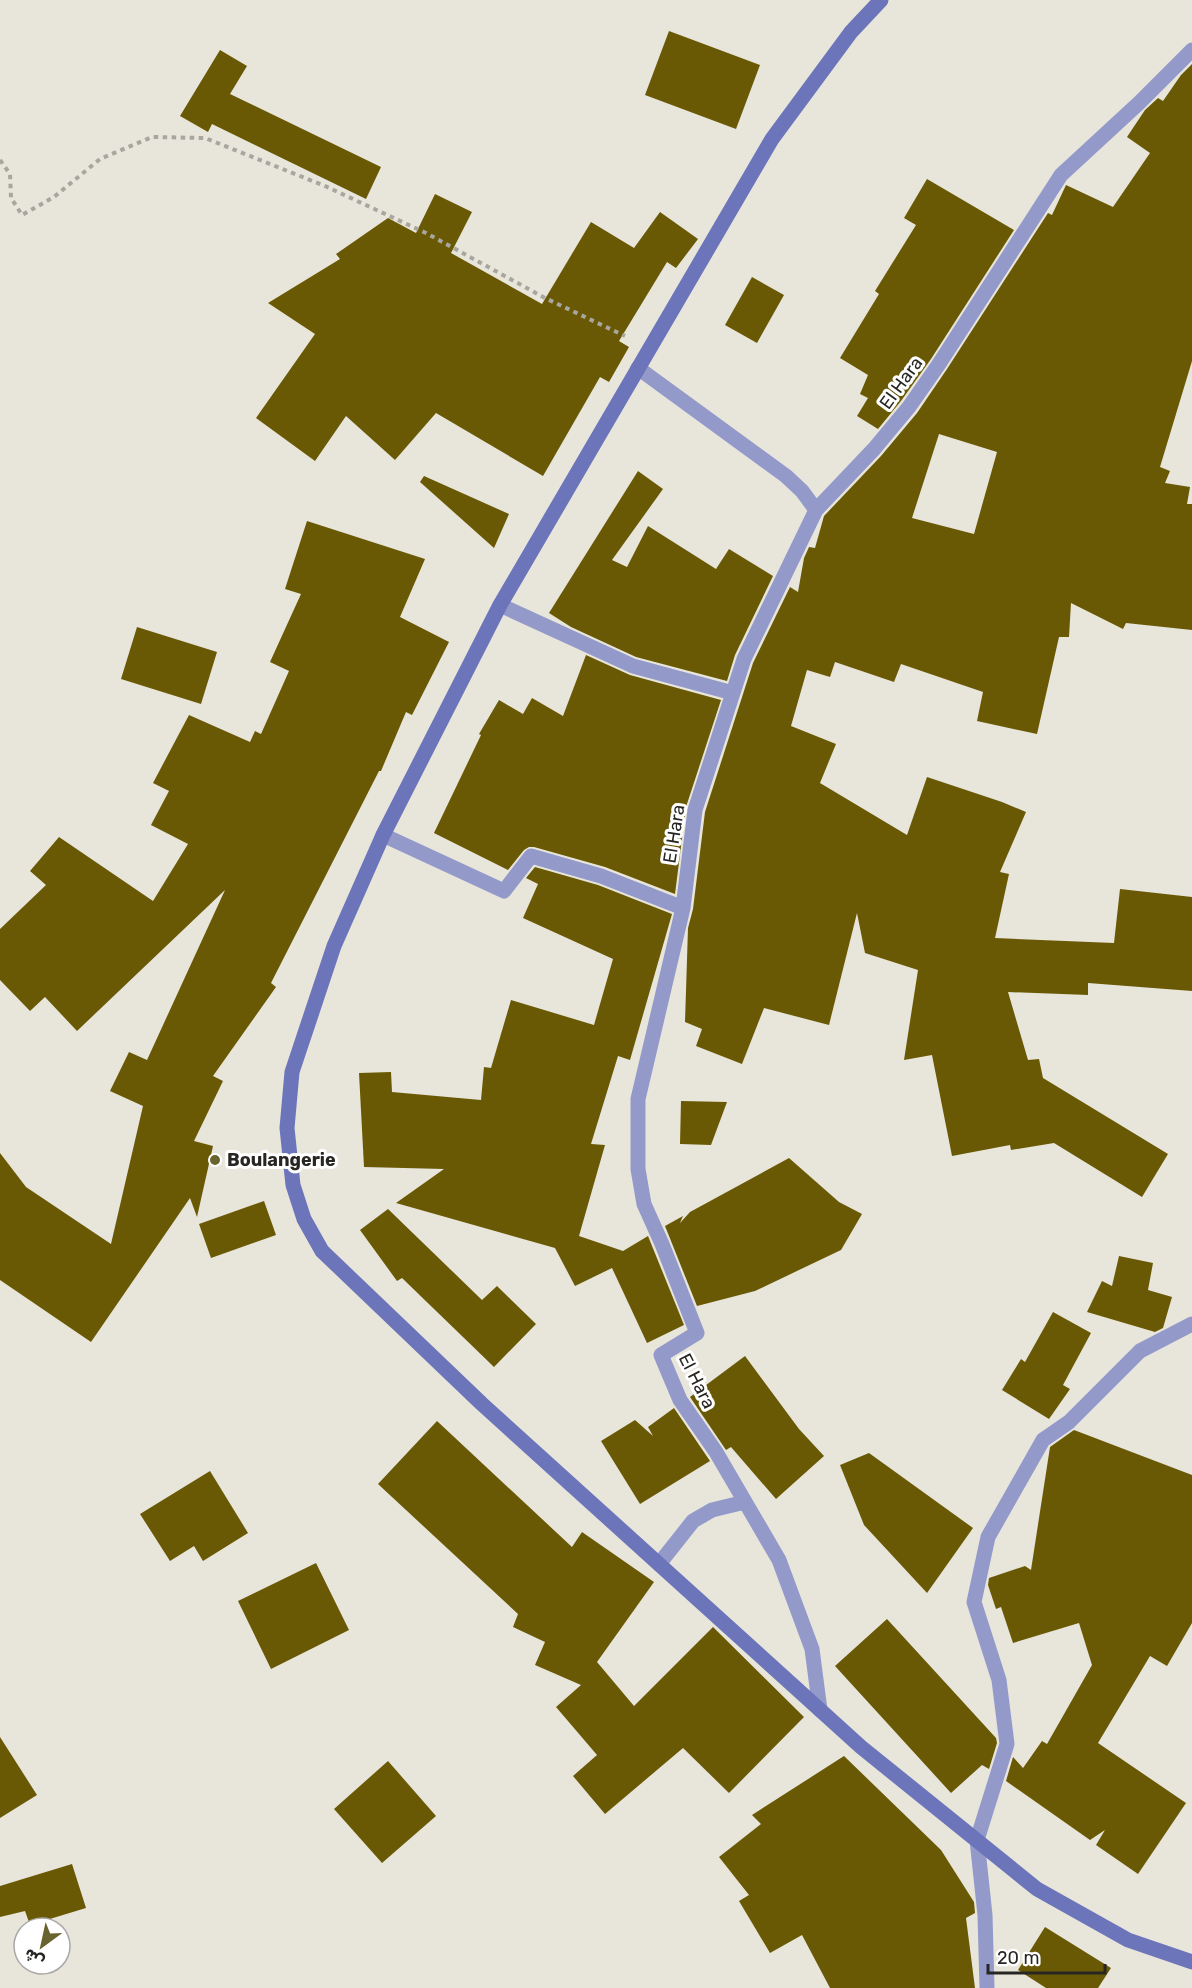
<svg xmlns="http://www.w3.org/2000/svg" width="1192" height="1988" viewBox="0 0 1192 1988" font-family="Rubik,Vazirmatn,sans-serif">
<style>
.building{fill:#6a5904;fill-rule:evenodd}
.lines{fill:none;stroke-linecap:round;stroke-linejoin:round}
.path{stroke:#a8a69e;stroke-width:4;stroke-dasharray:4.5 4.5;stroke-linecap:butt}
.street{stroke:#939aca;stroke-width:15}
.secondary{stroke:#6c75ba;stroke-width:15}
.poi-dot{fill:#696330;stroke:#fff;stroke-width:2}
.labels{text-anchor:middle;stroke-width:6;stroke-linejoin:round;paint-order:stroke}
.street-label{font-size:18px;fill:#272622;stroke:#fff}
.poi-label{font-size:18px;font-weight:bold;fill:#272622;stroke:#fff;text-anchor:start}
</style>
<rect width="100%" height="100%" fill="#e8e5db"/>
<path class="building" d="M 669,31 L 760,65 L 736,129 L 645,95 Z
M 220,50 L 247,66 L 230,94 L 381,167 L 366,199 L 212,124 L 208,132 L 180,116 Z
M 1192,64 L 1192,361 L 1160,467 L 1170,471 L 1165,483 L 1190,487 L 1187,504 L 1192,504 L 1192,630 L 1126,623 L 1123,629 L 1071,603 L 1069,637 L 1059,637 L 1037,734 L 977,721 L 983,692 L 901,664 L 894,682 L 835,662 L 830,677 L 807,670 L 791,726 L 836,744 L 820,783 L 907,835 L 927,777 L 1002,802 L 1026,812 L 1000,872 L 1009,874 L 995,938 L 1114,943 L 1120,889 L 1192,897 L 1192,991 L 1088,983 L 1088,995 L 1008,992 L 1028,1060 L 1039,1059 L 1043,1078 L 1168,1154 L 1142,1197 L 1054,1143 L 1011,1150 L 1010,1145 L 952,1156 L 932,1055 L 904,1060 L 918,970 L 865,953 L 857,913 L 829,1025 L 764,1008 L 742,1064 L 696,1046 L 702,1029 L 685,1022 L 688,928 L 693,909 L 705,812 L 753,663 L 790,587 L 798,592 L 804,558 L 809,547 L 815,548 L 824,516 L 881,456 L 917,413 L 947,369 L 1048,213 L 1052,215 L 1066,185 L 1113,207 L 1150,153 L 1127,137 L 1145,110 L 1158,98 L 1163,101 L 1181,75 ZM 939,434 L 997,452 L 974,534 L 912,518 Z
M 927,179 L 1014,230 L 931,359 L 901,401 L 878,429 L 857,416 L 868,398 L 860,394 L 868,375 L 840,358 L 879,294 L 875,291 L 916,225 L 904,218 Z
M 435,194 L 472,212 L 451,253 L 542,304 L 591,222 L 634,248 L 660,212 L 698,239 L 676,268 L 667,262 L 619,341 L 629,347 L 609,382 L 600,377 L 543,476 L 436,413 L 395,460 L 346,416 L 315,461 L 256,418 L 315,334 L 268,303 L 340,259 L 336,254 L 388,218 L 416,233 Z
M 752,277 L 784,295 L 757,343 L 725,325 Z
M 638,471 L 663,489 L 612,560 L 627,567 L 648,526 L 716,569 L 729,549 L 773,576 L 735,655 L 727,681 L 636,657 L 571,627 L 549,613 Z
M 424,476 L 509,514 L 494,548 L 420,482 Z
M 307,521 L 425,559 L 400,617 L 449,642 L 412,715 L 406,712 L 381,771 L 379,771 L 271,983 L 276,987 L 213,1076 L 223,1081 L 194,1141 L 213,1146 L 197,1217 L 190,1198 L 91,1342 L 0,1280 L 0,1153 L 26,1187 L 111,1244 L 143,1106 L 110,1091 L 129,1052 L 147,1060 L 225,890 L 77,1031 L 45,997 L 30,1011 L 0,980 L 0,929 L 46,885 L 30,871 L 59,837 L 153,901 L 188,844 L 151,825 L 169,791 L 153,783 L 189,715 L 250,742 L 255,731 L 261,734 L 289,671 L 270,662 L 301,594 L 285,589 Z
M 137,627 L 217,652 L 201,704 L 121,679 Z
M 586,655 L 630,675 L 721,700 L 686,807 L 675,894 L 605,867 L 534,847 L 529,847 L 524,850 L 508,870 L 434,833 L 481,735 L 479,734 L 499,700 L 523,714 L 532,698 L 563,716 Z
M 535,867 L 598,885 L 672,914 L 630,1060 L 618,1056 L 591,1144 L 605,1145 L 579,1236 L 623,1251 L 648,1236 L 684,1325 L 647,1343 L 612,1268 L 575,1286 L 555,1248 L 396,1203 L 444,1169 L 364,1167 L 359,1073 L 391,1072 L 392,1092 L 481,1100 L 484,1067 L 491,1068 L 511,1000 L 594,1025 L 613,959 L 523,918 L 538,884 L 526,878 Z
M 681,1101 L 727,1102 L 711,1145 L 680,1144 Z
M 789,1158 L 839,1202 L 862,1214 L 841,1250 L 755,1291 L 697,1306 L 665,1226 L 683,1216 L 680,1223 L 690,1212 Z
M 264,1201 L 276,1235 L 211,1258 L 199,1224 Z
M 388,1209 L 482,1300 L 497,1286 L 536,1324 L 494,1367 L 402,1278 L 397,1281 L 360,1230 Z
M 1119,1256 L 1153,1263 L 1148,1290 L 1172,1297 L 1163,1328 L 1155,1332 L 1087,1312 L 1102,1281 L 1112,1286 Z
M 1053,1312 L 1091,1333 L 1063,1385 L 1070,1389 L 1049,1419 L 1002,1390 L 1021,1359 L 1025,1362 Z
M 745,1356 L 799,1429 L 824,1456 L 776,1499 L 731,1447 L 726,1450 L 690,1397 Z
M 674,1408 L 710,1461 L 640,1504 L 601,1441 L 635,1420 L 653,1436 L 648,1427 Z
M 437,1421 L 572,1547 L 582,1532 L 654,1582 L 597,1662 L 634,1706 L 713,1627 L 804,1717 L 729,1793 L 683,1748 L 605,1814 L 573,1776 L 597,1755 L 556,1707 L 581,1685 L 535,1665 L 545,1642 L 513,1627 L 518,1614 L 378,1484 Z
M 1074,1430 L 1192,1475 L 1192,1623 L 1167,1666 L 1150,1656 L 1098,1743 L 1186,1803 L 1138,1874 L 1096,1845 L 1105,1830 L 1090,1840 L 1006,1781 L 1013,1757 L 1023,1768 L 1042,1741 L 1047,1744 L 1092,1665 L 1079,1623 L 1013,1643 L 1001,1607 L 996,1609 L 988,1585 L 989,1578 L 1025,1566 L 1031,1570 L 1050,1447 Z
M 869,1453 L 973,1528 L 927,1593 L 864,1525 L 840,1465 Z
M 210,1471 L 248,1533 L 203,1561 L 194,1546 L 170,1561 L 140,1514 Z
M 316,1563 L 349,1630 L 271,1669 L 238,1601 Z
M 887,1619 L 996,1738 L 997,1743 L 989,1769 L 982,1765 L 951,1793 L 835,1666 Z
M 0,1737 L 37,1795 L 0,1818 Z
M 844,1756 L 941,1850 L 974,1902 L 975,1913 L 966,1918 L 975,1988 L 830,1988 L 802,1935 L 770,1953 L 739,1901 L 749,1895 L 719,1857 L 761,1824 L 752,1815 Z
M 388,1761 L 436,1816 L 382,1863 L 334,1809 Z
M 72,1864 L 86,1908 L 30,1925 L 25,1911 L 0,1917 L 0,1886 Z
M 1045,1927 L 1111,1968 L 1098,1988 L 1046,1988 L 1018,1970 Z"/>
<g class="lines">
<path class="path" d="M 0,160 L 10,174 L 11,198 L 22,215 L 54,197 L 100,159 L 152,137 L 205,138 L 325,186 L 426,233 L 545,298 L 625,336"/>
<path class="street" d="M 638,368 L 786,476 L 802,491 L 816,510
M 500,605 L 633,666 L 733,693
M 383,835 L 504,891 L 531,856 L 601,876 L 683,908
M 659,1564 L 693,1521 L 712,1510 L 745,1502
M 820,1710 L 812,1649 L 779,1560 L 716,1452 L 680,1400 L 661,1355 L 697,1333 L 662,1244 L 644,1204 L 638,1169 L 638,1099 L 683,908 L 695,810 L 744,659 L 816,510 L 874,449 L 909,407 L 939,364 L 1061,175 L 1139,103 L 1192,50
M 987,1988 L 985,1915 L 977,1840 L 1007,1744 L 999,1680 L 974,1602 L 988,1537 L 1043,1440 L 1069,1422 L 1140,1351 L 1192,1324"/>
<path class="secondary" d="M 881,0 L 851,32 L 772,139 L 500,605 L 383,835 L 334,946 L 292,1072 L 287,1128 L 293,1185 L 304,1219 L 322,1251 L 482,1404 L 861,1747 L 1037,1889 L 1128,1940 L 1192,1962"/>
</g>
<circle class="poi-dot" cx="215" cy="1160" r="6"/>
<g class="labels">
<g class="street-label">
<text transform="translate(901 383) rotate(-54)" y="6">El Hara</text>
<text transform="translate(674 834) rotate(-81)" y="6">El Hara</text>
<text transform="translate(697 1381) rotate(63)" y="6">El Hara</text>
</g>
<g class="poi-label">
<text x="227" y="1166">Boulangerie</text>
</g>
</g>
<g transform="translate(42 1946) rotate(213)"><circle r="28" fill="#ffffff" stroke="#a9a8a7" stroke-width="1.5"/>
<path d="M0-4.5L10 22L0 15L-10 22Z" fill="#696330"/>
<text y="-9" font-size="16" font-weight="bold" text-anchor="middle" fill="#272622">ش</text>
</g>
<path d="M988 1964v9h117v-9" fill="none" stroke="#272622" stroke-width="3"/>
<text x="997" y="1964" font-size="18" fill="#272622" stroke="#ffffff" stroke-width="4.5" paint-order="stroke">20 m</text>
</svg>
